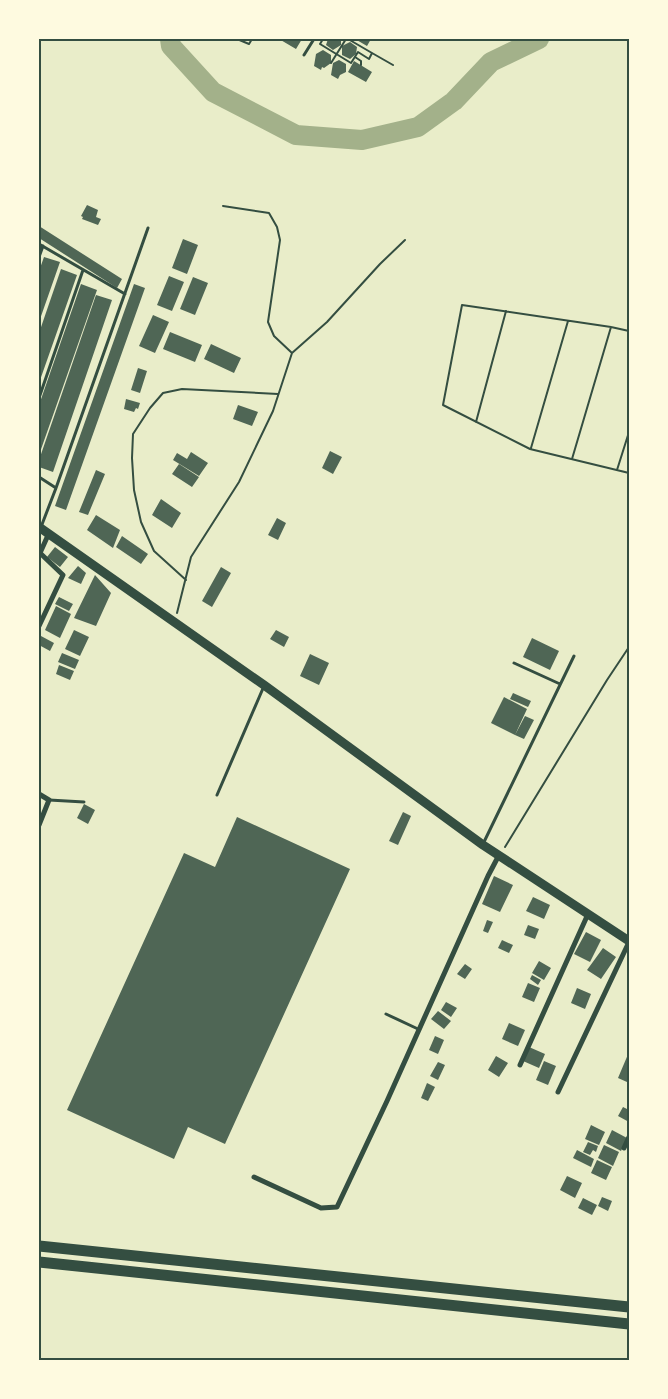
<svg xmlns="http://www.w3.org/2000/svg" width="668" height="1399" viewBox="0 0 668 1399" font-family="'DM Sans',sans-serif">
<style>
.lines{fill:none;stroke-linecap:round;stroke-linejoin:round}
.river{stroke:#a3b18a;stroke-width:20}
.building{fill:#4f6655}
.path{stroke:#344e41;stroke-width:2}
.service{stroke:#344e41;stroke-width:3}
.minor{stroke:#344e41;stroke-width:5}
.secondary{stroke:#344e41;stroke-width:9}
.motorway{stroke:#344e41;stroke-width:11}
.neatline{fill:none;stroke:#344e41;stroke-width:2}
</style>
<rect width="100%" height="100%" fill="#e9edc9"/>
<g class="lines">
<path class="river" d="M 170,39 L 171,46 L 213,92 L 296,135 L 362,140 L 418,127 L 454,101 L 491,62 L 539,39"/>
</g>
<path class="building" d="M 279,39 L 302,39 L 296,49 Z
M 328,39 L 341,39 L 341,45 L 333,50 L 326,45 Z
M 355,39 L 371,39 L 367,46 Z
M 350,42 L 357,47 L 356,54 L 350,59 L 342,55 L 342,46 Z
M 323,50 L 331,55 L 331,63 L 324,68 L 322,67 L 321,70 L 314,66 L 316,54 Z
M 339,60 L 346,64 L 346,72 L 340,75 L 338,79 L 331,75 L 333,63 Z
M 354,61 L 372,72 L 366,82 L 348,72 Z
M 87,205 L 98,210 L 96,217 L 101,219 L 98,225 L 82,219 L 83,217 L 81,216 Z
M 39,226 L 122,279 L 117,288 L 39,238 Z
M 183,239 L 198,245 L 187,274 L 172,268 Z
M 44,257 L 60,262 L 39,322 L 39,271 Z
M 61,269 L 77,275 L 39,383 L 39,333 Z
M 169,276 L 184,282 L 172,311 L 157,305 Z
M 193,277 L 208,283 L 195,315 L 180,309 Z
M 81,284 L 97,290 L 39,455 L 39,405 Z
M 134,284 L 145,288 L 66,510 L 55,506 Z
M 96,295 L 112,300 L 53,472 L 39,467 L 39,460 Z
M 153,315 L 169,322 L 155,353 L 139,346 Z
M 170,332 L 202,345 L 195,362 L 163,349 Z
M 211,344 L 241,358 L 234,373 L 204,359 Z
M 138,368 L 147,371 L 140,393 L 131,390 Z
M 126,399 L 140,403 L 138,409 L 136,408 L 134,412 L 124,409 Z
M 238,405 L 258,412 L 252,426 L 233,419 Z
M 330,451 L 342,457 L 333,474 L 322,468 Z
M 191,452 L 208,463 L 199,476 L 173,460 L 177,453 L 187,459 Z
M 179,464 L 199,477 L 192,487 L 172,474 Z
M 96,470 L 105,474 L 88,515 L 79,512 Z
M 161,499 L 181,513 L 172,528 L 152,515 Z
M 96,515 L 120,530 L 113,548 L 87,530 Z
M 277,518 L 286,523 L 278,540 L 268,535 Z
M 122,536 L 148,554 L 141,564 L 116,547 Z
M 55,547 L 68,557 L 60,567 L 47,557 Z
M 78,566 L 86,573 L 81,584 L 68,578 Z
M 221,567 L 231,573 L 212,607 L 202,601 Z
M 95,575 L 111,593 L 96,626 L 74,618 Z
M 59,597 L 73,604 L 69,611 L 55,604 Z
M 56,606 L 71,614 L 60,638 L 45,630 Z
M 74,630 L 89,637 L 80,656 L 65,649 Z
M 276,630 L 289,637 L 284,647 L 270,639 Z
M 41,636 L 54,643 L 50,651 L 39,645 Z
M 532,638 L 559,651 L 550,670 L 523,657 Z
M 62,653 L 79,660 L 75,669 L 58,662 Z
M 310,654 L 329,663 L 319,685 L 300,676 Z
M 59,665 L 74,671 L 70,680 L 56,674 Z
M 513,693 L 531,701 L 528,707 L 510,699 Z
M 504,697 L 527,709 L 515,735 L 491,723 Z
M 525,716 L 534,720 L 524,739 L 515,735 Z
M 84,804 L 95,810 L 88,824 L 77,818 Z
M 403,812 L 411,816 L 398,845 L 389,841 Z
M 237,817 L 350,869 L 225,1144 L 188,1127 L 174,1159 L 67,1110 L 184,853 L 215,867 Z
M 494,876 L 513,885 L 500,912 L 482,904 Z
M 533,897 L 550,905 L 544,919 L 526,911 Z
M 487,920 L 493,922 L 488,933 L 483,931 Z
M 528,925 L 539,929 L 535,939 L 524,935 Z
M 586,932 L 601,940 L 590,962 L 574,954 Z
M 502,940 L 513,945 L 509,953 L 498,948 Z
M 603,948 L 616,957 L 601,979 L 587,970 Z
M 539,961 L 551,968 L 544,980 L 532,973 Z
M 465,964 L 472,969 L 465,979 L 457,974 Z
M 532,975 L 541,980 L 538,985 L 530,979 Z
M 528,983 L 540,988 L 534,1002 L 522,997 Z
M 577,988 L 591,994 L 585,1009 L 571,1003 Z
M 446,1002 L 457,1008 L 451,1017 L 441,1010 Z
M 438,1011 L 451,1021 L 444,1029 L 431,1019 Z
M 509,1023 L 525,1030 L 518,1046 L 502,1039 Z
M 435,1036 L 444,1040 L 438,1054 L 429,1050 Z
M 529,1047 L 545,1054 L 539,1068 L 523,1061 Z
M 629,1052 L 629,1078 L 627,1082 L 618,1078 Z
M 496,1056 L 508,1063 L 499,1077 L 488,1070 Z
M 544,1061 L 556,1066 L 548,1085 L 536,1080 Z
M 438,1062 L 445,1065 L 438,1080 L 430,1076 Z
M 427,1083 L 435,1087 L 428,1101 L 421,1098 Z
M 623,1107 L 629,1110 L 629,1122 L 618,1116 Z
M 591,1125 L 605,1132 L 599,1145 L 585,1139 Z
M 612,1130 L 627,1138 L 621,1151 L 606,1143 Z
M 588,1142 L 598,1146 L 596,1152 L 593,1150 L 590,1155 L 583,1152 Z
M 604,1145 L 619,1152 L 613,1166 L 598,1158 Z
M 577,1150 L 594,1159 L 591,1167 L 573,1158 Z
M 597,1160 L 612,1167 L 606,1180 L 591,1173 Z
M 567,1176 L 582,1183 L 575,1198 L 560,1190 Z
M 602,1197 L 612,1201 L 608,1211 L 598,1206 Z
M 583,1198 L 597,1205 L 592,1215 L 578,1208 Z"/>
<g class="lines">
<path class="path" d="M 237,39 L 249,44 L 252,39
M 323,39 L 320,44 L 351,63 L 358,52 L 369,59 L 372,53 L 393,65
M 348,39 L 372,53
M 355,57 L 361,61 L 361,65
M 331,63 L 346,39
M 223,206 L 269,213 L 277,227 L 280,240 L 268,322 L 274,336 L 292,353
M 629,331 L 611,327 L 462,305 L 443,405 L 530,449 L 629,473
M 476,422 L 506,311
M 531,448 L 568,321
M 572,459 L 611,327
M 617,470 L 629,432
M 186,580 L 154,551 L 141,522 L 134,490 L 132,458 L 133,434 L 150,408 L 163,393 L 182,389 L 278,394
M 177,613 L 191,557 L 239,482 L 273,411 L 292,353 L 327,322 L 380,264 L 405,240
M 505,847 L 607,680 L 629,647"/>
<path class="service" d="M 304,55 L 314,39
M 39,244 L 125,294
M 39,257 L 43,246
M 39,398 L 83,270
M 39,477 L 56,488 L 41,527
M 56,488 L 148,228
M 514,663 L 560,684
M 217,795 L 264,686
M 49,800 L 84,802
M 483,844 L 574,656
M 386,1014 L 418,1029"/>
<path class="minor" d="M 40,553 L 49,533
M 39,556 L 40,553 L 63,575 L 39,626
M 39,794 L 49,800 L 39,825
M 520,1065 L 588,914
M 558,1092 L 629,942
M 624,1148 L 629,1137
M 254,1177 L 321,1208 L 337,1207 L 387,1101 L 488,876 L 499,855"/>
<path class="secondary" d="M 39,527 L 264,685 L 483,845 L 629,941"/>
<path class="motorway" d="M 39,1246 L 629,1307
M 39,1262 L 629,1324"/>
</g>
<rect width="668" height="1399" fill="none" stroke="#fefae0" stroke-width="80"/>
<rect x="40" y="40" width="588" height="1319" class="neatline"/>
</svg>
